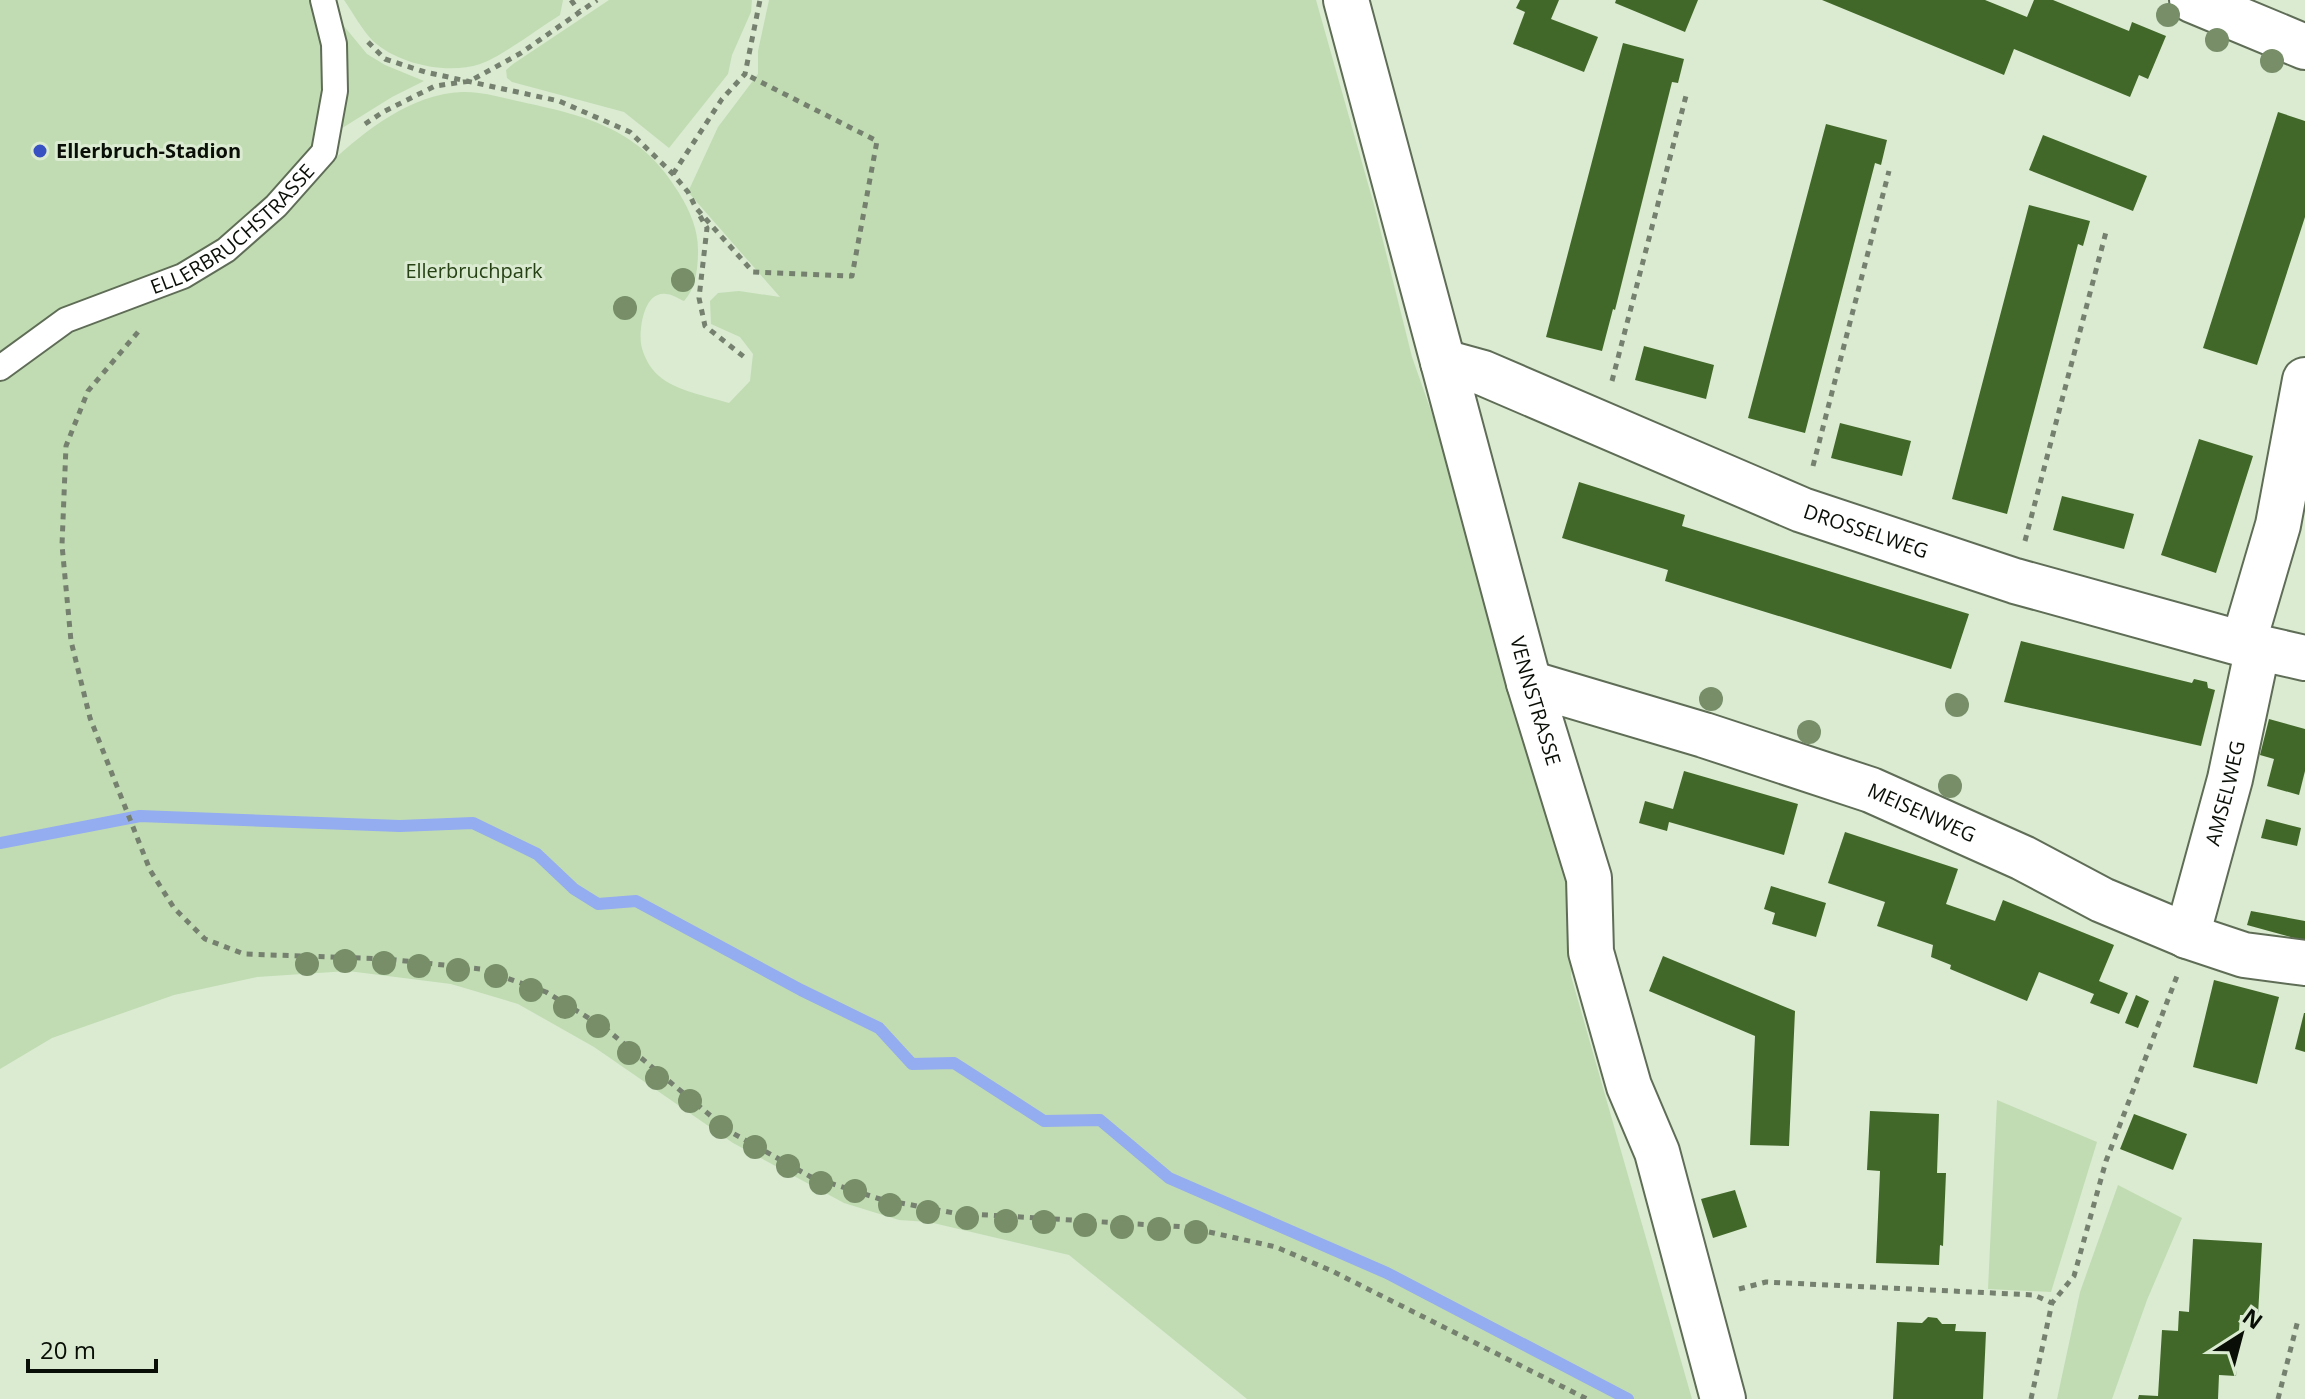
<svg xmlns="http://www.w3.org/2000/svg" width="2305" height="1399" viewBox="0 0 2305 1399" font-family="'Open Sans',sans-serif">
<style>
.green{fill:#c1dcb3}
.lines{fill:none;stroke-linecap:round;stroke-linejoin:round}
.stream{stroke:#94acf0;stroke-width:12}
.building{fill:#426829}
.service-casing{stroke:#5f6d57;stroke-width:28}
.minor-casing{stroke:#5f6d57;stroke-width:48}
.path{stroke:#75806f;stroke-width:5;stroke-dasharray:6 6;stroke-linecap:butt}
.service{stroke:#fff;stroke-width:24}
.minor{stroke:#fff;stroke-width:44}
.tree{fill:#778e69}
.poi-dot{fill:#3750c2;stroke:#daebd1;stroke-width:3}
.labels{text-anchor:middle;stroke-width:6;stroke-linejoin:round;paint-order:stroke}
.poi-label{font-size:20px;font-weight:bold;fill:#090e06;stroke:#daebd1;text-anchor:start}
.street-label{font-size:20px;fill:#090e06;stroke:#daebd1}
.park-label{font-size:20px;fill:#264214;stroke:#daebd1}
</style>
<rect width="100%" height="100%" fill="#daebd1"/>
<path class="green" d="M 0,0 L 323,0 L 330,163 C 366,130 411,94 462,92 C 481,91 503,98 522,102 C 591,117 641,130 679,193 C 690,211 698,229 698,250 C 698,268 696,288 684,301 C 679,299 672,294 666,294 C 644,291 639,328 641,344 C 643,355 650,369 659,376 C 676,391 707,396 729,403 L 750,381 L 753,354 L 740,337 L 711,324 L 710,301 L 718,293 L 739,291 L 780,297 L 688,192 L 718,127 L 758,74 L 758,51 L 769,0 L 1316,0 L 1374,205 L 1412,357 L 1437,428 L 1577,919 L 1571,976 L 1692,1399 L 1247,1399 L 1069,1255 L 929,1222 L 899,1220 L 844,1203 L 733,1143 L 594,1047 L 518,1004 L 451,984 L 348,971 L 257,977 L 174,995 L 52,1038 L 0,1069 Z
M 344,0 L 563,0 L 560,15 C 539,28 501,57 480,64 C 447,75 398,64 373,41 C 362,30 353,13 344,0 Z
M 609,0 L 752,0 L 751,12 L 732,55 L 728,74 L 669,148 L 624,112 L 512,82 L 507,78 L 506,70 L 513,64 Z
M 343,25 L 367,54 L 385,65 L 424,81 L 392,97 L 339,130 Z
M 1997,1100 L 2097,1142 L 2051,1292 L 1988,1289 Z
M 2118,1185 L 2182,1218 L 2147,1300 L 2112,1399 L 2057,1399 L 2080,1292 Z"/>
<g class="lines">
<path class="stream" d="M 0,843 L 140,816 L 400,826 L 473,823 L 537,854 L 574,889 L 598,904 L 636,901 L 801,990 L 879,1028 L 912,1064 L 954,1063 L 1044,1121 L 1100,1120 L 1169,1178 L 1387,1273 L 1628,1399"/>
</g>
<path class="building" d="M 1520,0 L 1559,0 L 1551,19 L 1598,37 L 1584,72 L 1513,44 L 1525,12 L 1516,8 Z
M 1616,0 L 1698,0 L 1685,32 L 1615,3 Z
M 1822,0 L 1985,0 L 2027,17 L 2034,0 L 2053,0 L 2129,31 L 2132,22 L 2166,36 L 2148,79 L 2139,75 L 2130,97 L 2014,49 L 2004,75 Z
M 1623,43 L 1684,59 L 1678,83 L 1672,82 L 1615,310 L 1613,309 L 1602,351 L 1546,337 Z
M 2278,112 L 2305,121 L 2305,217 L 2257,365 L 2203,348 Z
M 1826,124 L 1887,140 L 1881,165 L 1875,163 L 1805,433 L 1748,418 Z
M 2043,135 L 2147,176 L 2133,211 L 2029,170 Z
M 2029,205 L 2090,221 L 2083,246 L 2078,244 L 2007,514 L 1952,499 Z
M 1644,346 L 1714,365 L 1706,399 L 1635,380 Z
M 1840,423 L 1911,441 L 1902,476 L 1831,458 Z
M 2199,439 L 2253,456 L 2216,573 L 2161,555 Z
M 1579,482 L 1685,515 L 1682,526 L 1969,614 L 1951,669 L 1665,581 L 1668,570 L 1562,538 Z
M 2062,496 L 2134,514 L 2124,549 L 2053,530 Z
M 2021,641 L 2192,683 L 2194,679 L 2207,682 L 2208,688 L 2215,690 L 2201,746 L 2004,702 Z
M 2269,719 L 2305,729 L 2305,771 L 2299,795 L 2267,786 L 2274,759 L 2260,755 Z
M 1684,771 L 1798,804 L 1784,855 L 1669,822 L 1667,831 L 1639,823 L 1645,801 L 1673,809 Z
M 2266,819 L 2301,828 L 2297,846 L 2261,838 Z
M 1845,832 L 1958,869 L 1946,904 L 1995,921 L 2003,900 L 2114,945 L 2099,981 L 2128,993 L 2119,1014 L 2090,1003 L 2094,994 L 2039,972 L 2027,1001 L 1950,969 L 1951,965 L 1931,957 L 1933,945 L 1877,926 L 1885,902 L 1828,883 Z
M 1771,886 L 1826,903 L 1816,937 L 1772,924 L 1775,913 L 1764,909 Z
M 2251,911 L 2305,921 L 2305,941 L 2247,925 Z
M 1663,956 L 1795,1011 L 1789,1146 L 1750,1145 L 1755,1036 L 1649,991 Z
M 2214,980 L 2279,997 L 2257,1084 L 2193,1067 Z
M 2136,995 L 2149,1001 L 2138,1028 L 2125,1023 Z
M 2304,1013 L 2305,1013 L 2305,1052 L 2295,1049 Z
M 1870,1111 L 1939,1114 L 1937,1173 L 1946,1173 L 1943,1246 L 1940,1245 L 1939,1265 L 1876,1263 L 1880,1171 L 1867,1170 Z
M 2134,1114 L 2187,1134 L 2173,1170 L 2120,1149 Z
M 1735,1190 L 1747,1227 L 1713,1238 L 1701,1199 Z
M 2193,1239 L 2262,1243 L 2258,1315 L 2240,1315 L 2236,1376 L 2219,1375 L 2218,1399 L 2138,1399 L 2139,1395 L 2158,1396 L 2162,1330 L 2178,1331 L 2179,1311 L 2189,1312 Z
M 1928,1317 L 1937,1318 L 1942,1324 L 1956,1324 L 1955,1331 L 1986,1332 L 1983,1399 L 1893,1399 L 1897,1322 L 1922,1323 Z"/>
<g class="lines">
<defs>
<g id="service">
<path id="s1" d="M 0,368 L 66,320 L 183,276 L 226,250 L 276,206 L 324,152 L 335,91 L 334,44 L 323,0"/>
</g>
<g id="minor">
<path id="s2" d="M 1346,0 L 1529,683 L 1589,878 L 1591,952 L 1629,1086 L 1657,1152 L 1723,1399"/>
<path d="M 2192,0 L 2305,47"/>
<path id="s3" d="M 1443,362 L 1483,373 L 1802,510 L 2015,581 L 2243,644 L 2305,658"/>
<path d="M 2243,644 L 2278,525 L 2305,380"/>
<path id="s4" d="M 1529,683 L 1704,735 L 1871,790 L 2023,858 L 2102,900 L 2193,938 L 2244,955 L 2305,963"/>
<path id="s5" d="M 2187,936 L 2230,779 L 2258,647"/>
</g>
</defs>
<use href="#service" class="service-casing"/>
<use href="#minor" class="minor-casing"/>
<path class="path" d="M 571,0 L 579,11
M 368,42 L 385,59 L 425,72 L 559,101 L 630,132 L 673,174 L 688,192 L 696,208 L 753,272 L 852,276 L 877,141 L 745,74
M 365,124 L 383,112 L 435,86 L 470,81 L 521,53 L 597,0
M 673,174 L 722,99 L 745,74 L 760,0
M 700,216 L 707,228 L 699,298 L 705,326 L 748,360
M 138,332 L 88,391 L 66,446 L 62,545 L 71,641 L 90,718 L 150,870 L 174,908 L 205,939 L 244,954 L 387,959 L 481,969 L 546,992 L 605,1028 L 729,1131 L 811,1177 L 880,1199 L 954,1213 L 1187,1227 L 1276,1247 L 1332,1271 L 1587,1399
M 1612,381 L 1687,92
M 1813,466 L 1889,171
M 2025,541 L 2106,232
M 1739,1289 L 1766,1282 L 2034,1295 L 2052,1303
M 2031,1399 L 2052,1303 L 2074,1276 L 2106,1161 L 2177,976
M 2278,1399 L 2298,1320"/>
<use href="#service" class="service"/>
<use href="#minor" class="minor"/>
</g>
<g class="tree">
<circle cx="2168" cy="15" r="12"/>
<circle cx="2217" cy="40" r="12"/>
<circle cx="2272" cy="61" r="12"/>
<circle cx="683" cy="280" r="12"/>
<circle cx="625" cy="308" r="12"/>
<circle cx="1711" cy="699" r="12"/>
<circle cx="1957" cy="705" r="12"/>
<circle cx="1809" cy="732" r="12"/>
<circle cx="1950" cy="786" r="12"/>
<circle cx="345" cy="961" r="12"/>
<circle cx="384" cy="963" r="12"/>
<circle cx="307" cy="964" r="12"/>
<circle cx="419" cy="966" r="12"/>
<circle cx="458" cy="970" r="12"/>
<circle cx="496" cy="976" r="12"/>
<circle cx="531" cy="990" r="12"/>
<circle cx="565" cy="1007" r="12"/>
<circle cx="598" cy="1026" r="12"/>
<circle cx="629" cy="1053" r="12"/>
<circle cx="657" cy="1078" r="12"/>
<circle cx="690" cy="1101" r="12"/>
<circle cx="721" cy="1127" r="12"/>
<circle cx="755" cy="1147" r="12"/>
<circle cx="788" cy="1166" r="12"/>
<circle cx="821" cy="1183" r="12"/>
<circle cx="855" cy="1191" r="12"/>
<circle cx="890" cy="1205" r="12"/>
<circle cx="928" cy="1212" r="12"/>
<circle cx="967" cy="1218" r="12"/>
<circle cx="1006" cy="1221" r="12"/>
<circle cx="1044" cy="1222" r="12"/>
<circle cx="1085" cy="1225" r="12"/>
<circle cx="1122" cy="1227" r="12"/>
<circle cx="1159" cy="1229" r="12"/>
<circle cx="1196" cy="1232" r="12"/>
</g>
<circle class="poi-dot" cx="40" cy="151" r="8"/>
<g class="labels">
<g class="poi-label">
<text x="56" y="158">Ellerbruch-Stadion</text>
</g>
<g class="street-label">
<text dy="7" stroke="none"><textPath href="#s1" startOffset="274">ELLERBRUCHSTRASSE</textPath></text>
<text dy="7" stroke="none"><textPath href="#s3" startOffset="456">DROSSELWEG</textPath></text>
<text dy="7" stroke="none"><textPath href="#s2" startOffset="726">VENNSTRASSE</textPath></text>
<text dy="7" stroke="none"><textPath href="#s5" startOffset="148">AMSELWEG</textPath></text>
<text dy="7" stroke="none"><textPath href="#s4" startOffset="414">MEISENWEG</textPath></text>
</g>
<g class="park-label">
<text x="474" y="278">Ellerbruchpark</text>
</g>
</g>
<g transform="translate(2241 1335) rotate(36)" stroke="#daebd1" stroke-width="6" paint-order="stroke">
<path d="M0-6L14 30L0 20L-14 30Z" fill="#090e06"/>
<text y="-12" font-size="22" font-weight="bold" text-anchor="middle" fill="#090e06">N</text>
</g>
<path d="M28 1359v12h128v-12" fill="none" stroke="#090e06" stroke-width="4"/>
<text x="40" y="1359" font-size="24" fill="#090e06" stroke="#daebd1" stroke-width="6" paint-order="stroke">20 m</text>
</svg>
